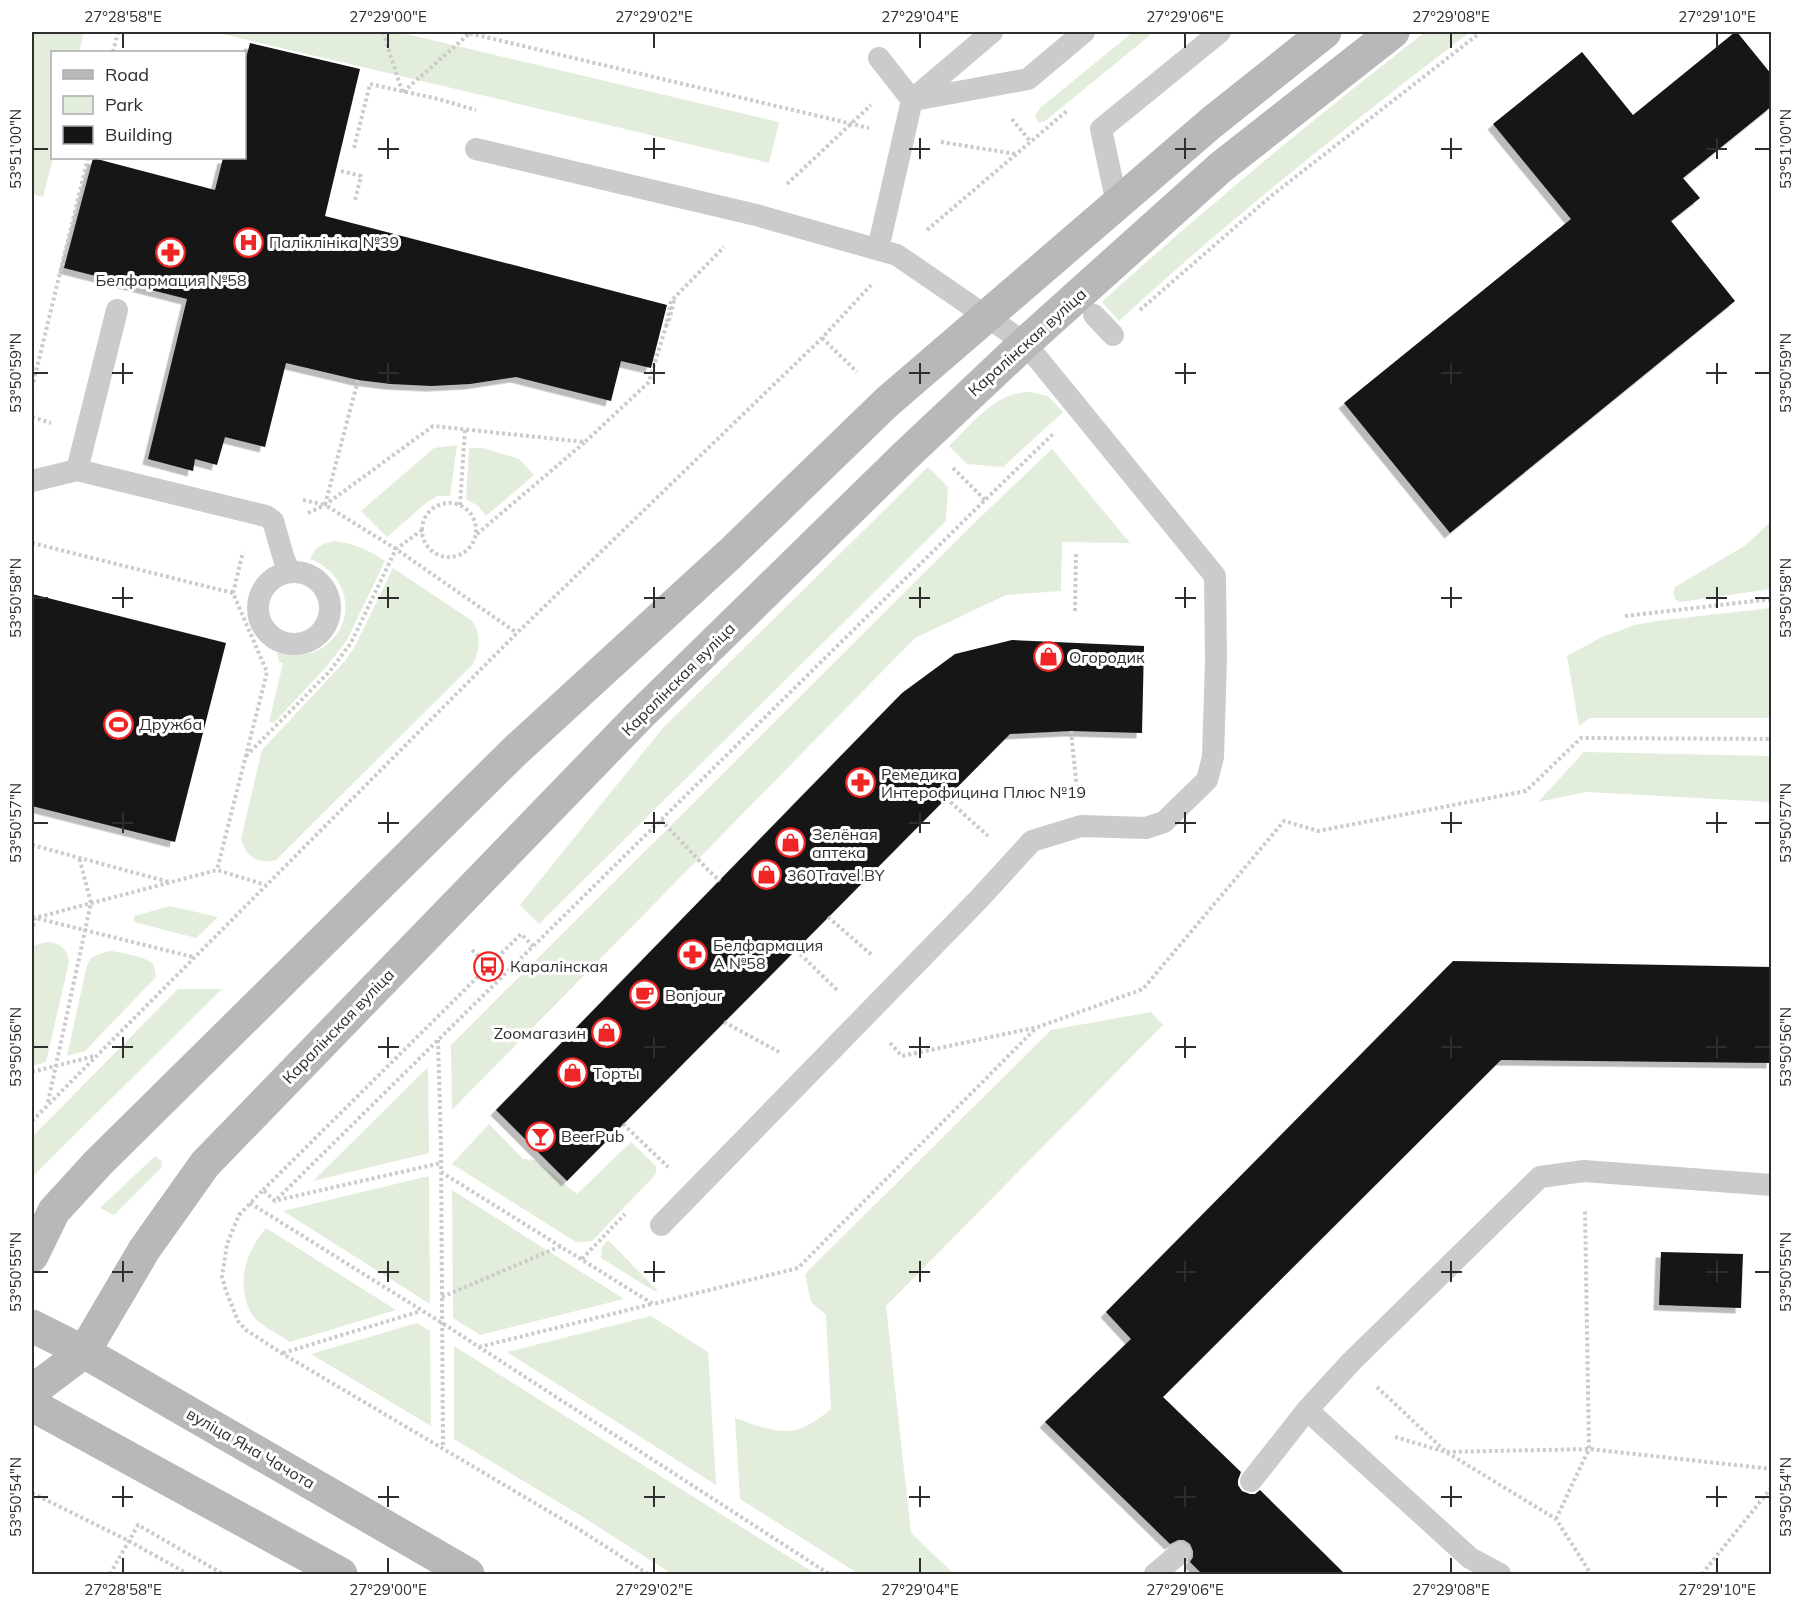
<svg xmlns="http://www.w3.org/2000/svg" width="1803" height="1606" viewBox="0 0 1803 1606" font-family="Mulish,sans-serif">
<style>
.green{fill:#e3eddb}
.building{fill:#151515;filter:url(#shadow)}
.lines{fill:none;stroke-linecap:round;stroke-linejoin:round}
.path{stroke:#cbcbcb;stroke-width:4;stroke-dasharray:3 3;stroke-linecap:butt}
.service{stroke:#cbcbcb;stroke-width:22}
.secondary{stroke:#b8b8b8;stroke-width:33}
.ticks{fill:none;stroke:#2e2e2e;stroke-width:2}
.labels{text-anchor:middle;stroke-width:6;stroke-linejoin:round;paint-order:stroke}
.poi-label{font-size:16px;fill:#2e2e2e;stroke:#fff;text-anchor:start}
.street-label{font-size:16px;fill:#2e2e2e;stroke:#fff}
.neatline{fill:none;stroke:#2e2e2e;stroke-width:2}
.ticks-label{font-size:15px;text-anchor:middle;fill:#2e2e2e}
</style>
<defs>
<filter id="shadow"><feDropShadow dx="-5.5" dy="5.5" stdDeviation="0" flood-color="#0004"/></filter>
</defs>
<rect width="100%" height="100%" fill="#fff"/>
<path class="green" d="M 32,32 L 84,32 L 79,52 L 52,52 L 53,158 L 43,197 L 32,194 Z
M 214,32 L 398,32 L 779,122 L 769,163 Z
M 1133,32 L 1154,32 L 1045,121 L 1039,123 L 1035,116 L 1040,108 Z
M 1425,32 L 1470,32 C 1350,124 1231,217 1119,321 L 1102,302 C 1206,207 1315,118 1425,32 Z
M 1030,392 L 1048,396 L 1063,412 L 1003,467 L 967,464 L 949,446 C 972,424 995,392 1030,392 Z
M 457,445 L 450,496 L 437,496 L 426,503 L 387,537 L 361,511 L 434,448 Z
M 469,448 L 484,448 L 519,459 L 534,475 L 486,516 L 478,506 L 466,499 Z
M 1052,449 L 1130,543 L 1062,542 L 1061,591 L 1006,595 L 915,638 L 452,1110 L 451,1045 L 970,527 Z
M 928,467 L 948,487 L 946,521 L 539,924 L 520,905 L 662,729 Z
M 1771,521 L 1771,589 L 1680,602 L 1676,600 L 1673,594 L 1675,587 L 1746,545 Z
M 334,541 C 355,543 368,550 385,561 L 347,640 L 327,666 L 274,723 L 269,722 L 283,663 L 279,662 L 277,653 C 289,655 302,656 314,652 C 323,649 330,642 336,635 C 357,607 341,570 310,559 C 315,547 321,544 334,541 Z
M 393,568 L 471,620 C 482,633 480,651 472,665 L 276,860 C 257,865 246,856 241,839 L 262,750 L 345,661 L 355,646 Z
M 1771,608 L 1771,718 L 1590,718 L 1579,726 L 1567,656 L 1602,637 L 1635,625 L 1656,621 Z
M 1584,752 L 1771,756 L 1771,802 L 1587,792 L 1538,802 Z
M 170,906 L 218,917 L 196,938 L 134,922 L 134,916 Z
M 47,942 C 60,942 68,950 69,962 L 46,1062 L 32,1066 L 32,946 Z
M 108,951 C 116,951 146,957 152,963 C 155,966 155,972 156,977 L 85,1051 L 67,1056 L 87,965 L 92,957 Z
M 178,989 L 222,989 L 32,1177 L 32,1137 Z
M 1151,1012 L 1163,1025 L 886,1306 L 911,1533 L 954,1574 L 859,1574 L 740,1499 L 735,1418 C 779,1433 793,1441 831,1409 L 826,1315 L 811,1302 L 805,1274 L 1051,1030 Z
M 428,1067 L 429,1153 L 313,1181 Z
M 489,1124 L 523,1159 L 535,1160 L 577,1194 L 631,1142 L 656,1166 L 656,1174 L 592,1241 L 576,1242 L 452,1164 Z
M 155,1156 L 162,1161 L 161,1168 L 114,1215 L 100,1208 Z
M 429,1176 L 430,1304 L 283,1211 Z
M 452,1190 L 624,1299 L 480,1335 L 453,1318 Z
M 266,1228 L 396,1310 L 290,1342 C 278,1334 265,1328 255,1318 C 240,1301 241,1270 251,1251 C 255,1242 260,1235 266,1228 Z
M 608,1240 L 658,1291 L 654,1291 L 601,1258 L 602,1247 Z
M 651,1316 L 708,1352 L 716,1485 L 507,1352 Z
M 417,1323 L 430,1331 L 431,1426 L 311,1354 Z
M 454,1346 L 816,1574 L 672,1574 L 583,1517 L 454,1439 Z"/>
<path class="building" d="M 1735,32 L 1737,32 L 1772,75 L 1772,106 L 1683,178 L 1700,198 L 1671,221 L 1735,301 L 1450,533 L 1344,403 L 1571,219 L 1493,124 L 1582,52 L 1633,115 Z
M 250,43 L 360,69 L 325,216 L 667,305 L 651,368 L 621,361 L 611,401 L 516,377 L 470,384 L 431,386 L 391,384 L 358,380 L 286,363 L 265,447 L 225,437 L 217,465 L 195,459 L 193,471 L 148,459 L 187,299 L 64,268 L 93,158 L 215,190 L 223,158 L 244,158 L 244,66 Z
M 32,594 L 226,643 L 175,842 L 32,806 Z
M 1012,640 L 1144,646 L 1142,733 L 1071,731 L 1010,734 L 567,1181 L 496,1110 L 902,693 L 955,654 Z
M 1453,961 L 1772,967 L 1772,1063 L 1501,1060 L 1163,1397 L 1241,1472 L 1238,1480 L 1238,1485 L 1242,1491 L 1250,1494 L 1255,1494 L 1260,1490 L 1346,1575 L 1203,1575 L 1190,1562 L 1193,1557 L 1193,1551 L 1190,1544 L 1184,1540 L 1178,1540 L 1170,1544 L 1045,1422 L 1131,1339 L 1106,1312 Z
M 1661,1252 L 1743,1254 L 1741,1308 L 1659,1305 Z"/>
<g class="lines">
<path class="path" d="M 383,32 L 402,91
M 464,32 L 869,128
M 113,52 L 118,32
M 403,92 L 470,33
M 1012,119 L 1030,141
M 941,142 L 1016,154
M 354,148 L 370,84 L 438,99 L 476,110
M 341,171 L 361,176 L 355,200
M 787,184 L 871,105
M 927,230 L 1068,110
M 1140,310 L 1271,196 L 1481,32
M 666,326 L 669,321 L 675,297
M 822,338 L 857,372
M 358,380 L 325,505 L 396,549 L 517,633
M 32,388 L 88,158
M 32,417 L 51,423
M 953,468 L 985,500
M 303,500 L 325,505
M422 530a27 27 0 1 1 54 0a27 27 0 1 1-54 0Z
M 460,505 L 465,429
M 308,513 L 325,505 L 433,426 L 585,442 L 649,382 L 666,326 L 671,301 L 724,247
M 477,534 L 585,442
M 32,543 L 233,593 L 267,672 L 217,870
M 233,593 L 243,552
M 1075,611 L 1076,551
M 1625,616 L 1772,599
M 1071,731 L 1077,790
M 246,756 L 330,671 L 351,643 L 396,549 L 422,530
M 946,798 L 988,836
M 661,820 L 708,870 L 720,881
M 32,845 L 169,882
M 32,917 L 193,957
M 828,917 L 873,956
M 32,932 L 35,918 L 217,870 L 266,885
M 472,950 L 489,966
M 796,950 L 838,991
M 724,1022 L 779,1052
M 438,1040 L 441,1145 L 443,1447
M 890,1043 L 902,1056 L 1038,1027 L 1143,989 L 1284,821 L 1318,831 L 1526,791 L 1581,738 L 1772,739
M 32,1072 L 95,1056
M 48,1102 L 91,903 L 79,857
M 32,1121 L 517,633 L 822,338 L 871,285
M 623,1124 L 668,1167
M 441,1172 L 653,1304 L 798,1268 L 1036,1028
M 263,1190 L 521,934 L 533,946
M 278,1200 L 441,1163
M 250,1203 L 442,1323 L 829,1574
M 582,1259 L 625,1214
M 442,1297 L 561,1246
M 479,1347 L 652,1304
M 283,1353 L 421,1311
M 1377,1387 L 1446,1452 L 1556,1519 L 1591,1574
M 1395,1437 L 1446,1452 L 1589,1449 L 1772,1469
M 32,1493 L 129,1541 L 188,1574
M 1556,1519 L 1589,1449 L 1585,1209
M 110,1574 L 138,1525 L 223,1574
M 648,1574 L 577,1528 L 283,1354 L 246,1330 L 238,1321 L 226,1291 L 222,1277 L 227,1244 L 239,1215 L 263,1190 L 275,1201 L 985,500 L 1053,434
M 1702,1574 L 1772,1487"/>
<path class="service" d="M 879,58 L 912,100
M 914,100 L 1028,79 L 1084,32
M 476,149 L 756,215 L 897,255 L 1025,343 L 1215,576 L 1216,660 L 1213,757 L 1207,780 L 1164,822 L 1146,828 L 1081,826 L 1032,841 L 979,899 L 661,1225
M 1117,204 L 1101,129 L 1220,32
M 878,249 L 912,100 L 992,32
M 1094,315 L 1113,335
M 77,470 L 117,310
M 32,481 L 77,470 L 266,516 L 273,521 L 284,559 L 290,572
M258 608a36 36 0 1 1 72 0a36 36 0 1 1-72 0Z
M 1307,1410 L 1470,1558 L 1500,1574
M 1251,1481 L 1307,1410 L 1351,1362 L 1540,1177 L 1584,1171 L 1772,1185
M 1155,1574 L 1180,1553"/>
<path class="secondary" d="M 32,1256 L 54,1211 L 98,1163 L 516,750 L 731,553 L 887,402 L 1211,123 L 1325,32
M 32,1326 L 84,1352 L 468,1574
M 32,1391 L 84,1352 L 144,1250 L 205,1164 L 639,716 L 905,456 L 1025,343 L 1221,167 L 1393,32
M 32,1405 L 341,1574"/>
</g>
<path class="ticks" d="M 123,33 L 123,48M 388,33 L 388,48M 654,33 L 654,48M 920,33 L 920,48M 1185,33 L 1185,48M 1451,33 L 1451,48M 1717,33 L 1717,48M 388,138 L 388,159M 654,138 L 654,159M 920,138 L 920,159M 1185,138 L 1185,159M 1451,138 L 1451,159M 1717,138 L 1717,159M 33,149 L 48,149M 378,149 L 399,149M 644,149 L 665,149M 909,149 L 930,149M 1175,149 L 1196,149M 1441,149 L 1462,149M 1706,149 L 1727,149M 1755,149 L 1770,149M 123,363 L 123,384M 388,363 L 388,384M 654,363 L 654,384M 920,363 L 920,384M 1185,363 L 1185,384M 1451,363 L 1451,384M 1717,363 L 1717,384M 33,373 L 48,373M 112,373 L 133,373M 378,373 L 399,373M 644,373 L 665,373M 909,373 L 930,373M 1175,373 L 1196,373M 1441,373 L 1462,373M 1706,373 L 1727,373M 1755,373 L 1770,373M 123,587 L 123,608M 388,587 L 388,608M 654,587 L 654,608M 920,587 L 920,608M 1185,587 L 1185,608M 1451,587 L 1451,608M 1717,587 L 1717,608M 33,598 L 48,598M 112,598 L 133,598M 378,598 L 399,598M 644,598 L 665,598M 909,598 L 930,598M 1175,598 L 1196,598M 1441,598 L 1462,598M 1706,598 L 1727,598M 1755,598 L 1770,598M 123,812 L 123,833M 388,812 L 388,833M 654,812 L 654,833M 920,812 L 920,833M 1185,812 L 1185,833M 1451,812 L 1451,833M 1717,812 L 1717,833M 33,823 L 48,823M 112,823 L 133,823M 378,823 L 399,823M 644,823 L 665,823M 909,823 L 930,823M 1175,823 L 1196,823M 1441,823 L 1462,823M 1706,823 L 1727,823M 1755,823 L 1770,823M 123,1037 L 123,1058M 388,1037 L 388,1058M 654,1037 L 654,1058M 920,1037 L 920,1058M 1185,1037 L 1185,1058M 1451,1037 L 1451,1058M 1717,1037 L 1717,1058M 33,1047 L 48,1047M 112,1047 L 133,1047M 378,1047 L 399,1047M 644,1047 L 665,1047M 909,1047 L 930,1047M 1175,1047 L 1196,1047M 1441,1047 L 1462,1047M 1706,1047 L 1727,1047M 1755,1047 L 1770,1047M 123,1261 L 123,1282M 388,1261 L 388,1282M 654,1261 L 654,1282M 920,1261 L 920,1282M 1185,1261 L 1185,1282M 1451,1261 L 1451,1282M 1717,1261 L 1717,1282M 33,1272 L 48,1272M 112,1272 L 133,1272M 378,1272 L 399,1272M 644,1272 L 665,1272M 909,1272 L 930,1272M 1175,1272 L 1196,1272M 1441,1272 L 1462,1272M 1706,1272 L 1727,1272M 1755,1272 L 1770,1272M 123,1486 L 123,1507M 388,1486 L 388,1507M 654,1486 L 654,1507M 920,1486 L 920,1507M 1185,1486 L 1185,1507M 1451,1486 L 1451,1507M 1717,1486 L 1717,1507M 33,1497 L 48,1497M 112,1497 L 133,1497M 378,1497 L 399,1497M 644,1497 L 665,1497M 909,1497 L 930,1497M 1175,1497 L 1196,1497M 1441,1497 L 1462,1497M 1706,1497 L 1727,1497M 1755,1497 L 1770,1497M 123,1558 L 123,1573M 388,1558 L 388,1573M 654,1558 L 654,1573M 920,1558 L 920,1573M 1185,1558 L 1185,1573M 1451,1558 L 1451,1573M 1717,1558 L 1717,1573"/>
<defs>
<symbol id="hospital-ring" viewBox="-11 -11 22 22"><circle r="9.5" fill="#fff" stroke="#f02525" stroke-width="1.5"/><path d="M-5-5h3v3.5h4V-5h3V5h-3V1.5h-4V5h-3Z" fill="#f02525"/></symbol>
<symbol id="pharmacy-ring" viewBox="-11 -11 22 22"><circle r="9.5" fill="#fff" stroke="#f02525" stroke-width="1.5"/><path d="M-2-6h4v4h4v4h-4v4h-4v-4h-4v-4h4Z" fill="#f02525"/></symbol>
<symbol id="shop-ring" viewBox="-11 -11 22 22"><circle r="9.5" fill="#fff" stroke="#f02525" stroke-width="1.5"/><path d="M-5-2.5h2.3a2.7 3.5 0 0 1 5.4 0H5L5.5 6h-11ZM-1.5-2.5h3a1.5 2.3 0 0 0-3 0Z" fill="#f02525"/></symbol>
<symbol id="stadium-ring" viewBox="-11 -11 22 22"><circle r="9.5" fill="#fff" stroke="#f02525" stroke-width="1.5"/><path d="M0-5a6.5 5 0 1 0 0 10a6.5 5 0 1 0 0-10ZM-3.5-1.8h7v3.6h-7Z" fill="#f02525"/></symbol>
<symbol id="bus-ring" viewBox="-11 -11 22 22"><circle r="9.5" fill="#fff" stroke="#f02525" stroke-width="1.5"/><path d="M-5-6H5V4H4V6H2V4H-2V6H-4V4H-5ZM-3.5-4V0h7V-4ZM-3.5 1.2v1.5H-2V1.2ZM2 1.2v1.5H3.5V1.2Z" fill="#f02525"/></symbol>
<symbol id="cafe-ring" viewBox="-11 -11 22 22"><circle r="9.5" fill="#fff" stroke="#f02525" stroke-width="1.5"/><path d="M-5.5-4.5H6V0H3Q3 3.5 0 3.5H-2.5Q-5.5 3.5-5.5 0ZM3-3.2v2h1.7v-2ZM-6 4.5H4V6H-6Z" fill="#f02525"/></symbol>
<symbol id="bar-ring" viewBox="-11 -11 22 22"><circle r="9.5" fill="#fff" stroke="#f02525" stroke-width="1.5"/><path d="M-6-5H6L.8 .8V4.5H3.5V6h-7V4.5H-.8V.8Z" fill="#f02525"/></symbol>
</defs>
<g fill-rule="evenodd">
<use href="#hospital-ring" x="232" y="226" width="33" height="33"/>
<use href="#pharmacy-ring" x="154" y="236" width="33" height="33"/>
<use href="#shop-ring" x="1032" y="640" width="33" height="33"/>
<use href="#stadium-ring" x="102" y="708" width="33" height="33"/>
<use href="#pharmacy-ring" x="844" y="766" width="33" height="33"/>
<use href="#shop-ring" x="774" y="826" width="33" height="33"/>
<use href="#shop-ring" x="750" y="858" width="33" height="33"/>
<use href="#pharmacy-ring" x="676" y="938" width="33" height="33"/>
<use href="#bus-ring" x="472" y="950" width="33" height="33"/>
<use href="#cafe-ring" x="628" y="978" width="33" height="33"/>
<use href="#shop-ring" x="590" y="1016" width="33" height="33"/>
<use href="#shop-ring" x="556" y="1056" width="33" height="33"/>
<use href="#bar-ring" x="524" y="1120" width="33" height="33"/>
</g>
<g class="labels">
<g class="poi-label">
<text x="269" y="248">Паліклініка №39</text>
<text x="171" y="286" text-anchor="middle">Белфармация №58</text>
<text x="1069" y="663">Огородик</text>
<text x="139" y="730">Дружба</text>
<text x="881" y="780">Ремедика<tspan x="881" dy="18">Интерофицина Плюс №19</tspan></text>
<text x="812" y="840">Зелёная<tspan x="812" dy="18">аптека</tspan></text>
<text x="787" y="881">360Travel.BY</text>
<text x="713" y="951">Белфармация<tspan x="713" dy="18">А №58</tspan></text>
<text x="510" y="972">Каралінская</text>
<text x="665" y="1001">Bonjour</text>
<text x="586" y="1039" text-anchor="end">Zooмагазин</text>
<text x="593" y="1079">Торты</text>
<text x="561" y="1142">BeerPub</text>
</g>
<g class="street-label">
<text transform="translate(1027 342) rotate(-42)" y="6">Каралінская вуліца</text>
<text transform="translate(678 679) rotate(-45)" y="6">Каралінская вуліца</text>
<text transform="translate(338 1026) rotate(-46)" y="6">Каралінская вуліца</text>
<text transform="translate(251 1448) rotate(30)" y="6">вуліца Яна Чачота</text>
</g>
</g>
<rect width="1803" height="1606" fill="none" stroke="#ffffff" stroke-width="66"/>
<rect x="51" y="51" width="195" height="108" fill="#ffffff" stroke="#ababab" stroke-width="1.5"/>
<rect x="63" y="70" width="30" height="9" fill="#b8b8b8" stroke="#ababab" stroke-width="1.5"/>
<text x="105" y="81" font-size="18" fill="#2e2e2e">Road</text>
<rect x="63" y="96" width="30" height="18" fill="#e3eddb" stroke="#ababab" stroke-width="1.5"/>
<text x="105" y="111" font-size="18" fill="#2e2e2e">Park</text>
<rect x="63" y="126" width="30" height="18" fill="#151515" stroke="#ababab" stroke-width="1.5"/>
<text x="105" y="141" font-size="18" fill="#2e2e2e">Building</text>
<rect x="33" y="33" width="1737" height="1540" class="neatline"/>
<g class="ticks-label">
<text x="123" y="22">27°28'58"E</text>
<text x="388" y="22">27°29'00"E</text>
<text x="654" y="22">27°29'02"E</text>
<text x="920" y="22">27°29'04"E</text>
<text x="1185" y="22">27°29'06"E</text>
<text x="1451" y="22">27°29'08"E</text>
<text x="1717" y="22">27°29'10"E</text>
<text transform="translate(16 149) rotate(-90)" y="5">53°51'00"N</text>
<text transform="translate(1786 149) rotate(-90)" y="5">53°51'00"N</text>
<text transform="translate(16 373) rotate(-90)" y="5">53°50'59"N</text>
<text transform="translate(1786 373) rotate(-90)" y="5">53°50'59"N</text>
<text transform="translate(16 598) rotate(-90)" y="5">53°50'58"N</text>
<text transform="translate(1786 598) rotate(-90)" y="5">53°50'58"N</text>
<text transform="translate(16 823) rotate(-90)" y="5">53°50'57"N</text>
<text transform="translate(1786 823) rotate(-90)" y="5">53°50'57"N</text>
<text transform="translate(16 1047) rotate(-90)" y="5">53°50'56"N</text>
<text transform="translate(1786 1047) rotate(-90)" y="5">53°50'56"N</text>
<text transform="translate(16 1272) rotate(-90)" y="5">53°50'55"N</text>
<text transform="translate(1786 1272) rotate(-90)" y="5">53°50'55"N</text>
<text transform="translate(16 1497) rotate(-90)" y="5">53°50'54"N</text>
<text transform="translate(1786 1497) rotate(-90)" y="5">53°50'54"N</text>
<text x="123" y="1595">27°28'58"E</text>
<text x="388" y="1595">27°29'00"E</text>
<text x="654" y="1595">27°29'02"E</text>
<text x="920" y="1595">27°29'04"E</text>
<text x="1185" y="1595">27°29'06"E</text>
<text x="1451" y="1595">27°29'08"E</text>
<text x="1717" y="1595">27°29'10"E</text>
</g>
</svg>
